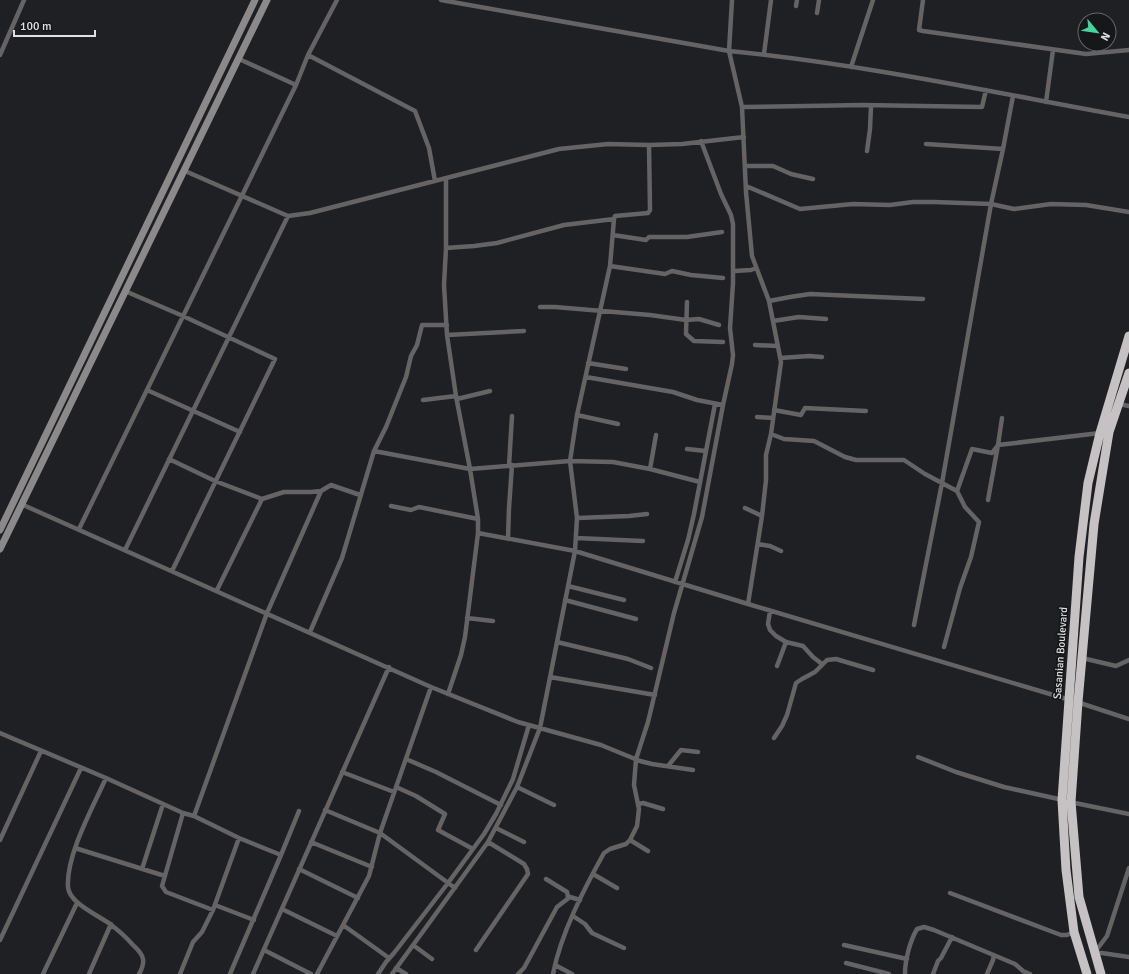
<svg xmlns="http://www.w3.org/2000/svg" width="1129" height="974" viewBox="0 0 1129 974" font-family="Signika,sans-serif">
<style>
.lines{fill:none;stroke-linecap:round;stroke-linejoin:round}
.street{stroke:#656363;stroke-width:4.5}
.secondary{stroke:#8c898a;stroke-width:7}
.highway{stroke:#c6c1c2;stroke-width:9}
.labels{text-anchor:middle;stroke-width:3.5;stroke-linejoin:round;paint-order:stroke}
.street-label{font-size:11px;fill:#dee0e2;stroke:#151719}
</style>
<rect width="100%" height="100%" fill="#1e2023"/>
<g class="lines">
<path class="street" d="M 441,0 L 729,51 C 863,64 996,93 1129,117
M 732,0 L 729,51 L 742,107 L 746,192 L 752,256 L 769,301 L 781,362 L 771,434 L 766,455 L 766,480 L 762,516 L 748,604
M 923,0 L 919,30 L 923,31 L 1086,54 L 1129,50
M 796,6 L 797,0
M 817,13 L 819,0
M 764,54 L 771,0
M 0,55 L 24,0
M 308,55 L 415,111 L 429,148 L 435,181
M 239,59 L 296,85
M 851,67 L 873,0
M 1046,102 L 1053,50
M 742,107 L 863,105 L 982,107 L 986,90
M 926,144 L 1003,149
M 867,151 L 870,129 L 871,106
M 745,166 L 773,166 L 791,174 L 813,179
M 185,171 L 288,216 L 310,213 L 559,149 L 608,144 L 649,145 L 682,144 L 744,137
M 446,178 L 446,248 L 444,285 L 447,335 L 456,396 L 470,469 L 478,519 L 478,533 L 465,637 L 461,655 L 448,694
M 746,186 L 800,209 L 853,204 L 890,205 L 913,202 L 934,202 L 991,204 L 1014,209 L 1051,204 L 1086,205 L 1129,212
M 613,235 L 646,240 L 649,237 L 687,237 L 722,232
M 446,248 L 474,246 L 497,243 L 564,225 L 614,219
M 610,266 L 665,274 L 672,271 L 691,275 L 723,278
M 734,271 L 751,270 L 756,268
M 125,291 L 183,316 L 275,359 L 172,571
M 769,301 L 790,297 L 810,294 L 923,299
M 687,302 L 686,334 L 694,341 L 723,342
M 540,307 L 555,307 L 650,315 L 686,320 L 699,319 L 719,325
M 773,321 L 799,317 L 826,319
M 447,335 L 524,331
M 755,345 L 778,346
M 780,358 L 809,356 L 822,357
M 588,363 L 626,369
M 586,377 L 673,392 L 697,400 L 723,405
M 147,390 L 240,432
M 457,399 L 490,391
M 423,400 L 456,396
M 1119,404 L 1129,406
M 774,410 L 801,415 L 805,408 L 866,411
M 577,415 L 618,424
M 757,417 L 773,418
M 771,434 L 784,439 L 814,441 L 845,457 L 856,460 L 904,460 L 925,474 L 957,491 L 965,507 L 979,522 L 971,557 L 960,588 L 944,647
M 687,449 L 706,451
M 374,451 L 470,469 L 570,461 L 613,462 L 650,469 L 700,482
M 169,459 L 215,481 L 262,499 L 284,492 L 311,492 L 321,491 L 331,485 L 360,495
M 509,466 L 512,416
M 650,469 L 656,435
M 957,491 L 972,449 L 992,453 L 998,445 L 1100,433
M 988,500 L 998,445 L 1002,418
M 21,504 L 431,687 L 518,722 L 601,745 L 640,761 L 652,764 L 693,770
M 391,506 L 411,510 L 419,507 L 478,519
M 745,508 L 762,516
M 577,518 L 629,516 L 647,514
M 79,529 L 296,85 L 308,55 L 337,0
M 478,533 L 575,551 L 748,604 L 1070,700
M 576,538 L 643,541
M 508,539 L 509,508 L 512,465
M 758,544 L 770,546 L 781,551
M 125,550 L 288,216
M 675,582 L 688,540 L 694,514 L 715,404
M 568,586 L 624,600
M 217,590 L 262,499
M 565,600 L 636,619
M 770,611 L 768,624 L 770,630 L 776,636 L 786,642 L 803,646 L 813,657 L 822,664
M 467,618 L 493,621
M 914,625 L 942,483 L 991,204 L 1003,149 L 1013,96
M 310,632 L 342,558 L 374,451 L 386,427 L 406,377 L 411,356 L 417,345 L 422,325 L 447,325
M 557,642 L 628,659 L 651,668
M 1082,658 L 1116,666 L 1129,660
M 777,666 L 786,642
M 550,677 L 655,695
M 1077,702 L 1129,719
M 0,733 L 106,778 L 183,813 L 194,816 L 239,838 L 281,855
M 774,738 L 782,726 L 787,715 L 796,683 L 802,679 L 815,672 L 827,660 L 836,659 L 873,670
M 918,757 L 956,772 L 1004,787 L 1063,800
M 406,759 L 436,772 L 501,805
M 668,766 L 681,750 L 698,752
M 342,772 L 394,792
M 106,778 C 93,807 66,855 68,887 C 69,903 98,915 110,924 C 118,930 126,937 133,945 C 137,949 142,953 143,959 C 144,965 142,969 139,974
M 396,787 L 416,796 L 445,814 L 438,830 L 473,849
M 517,787 L 554,805
M 1070,802 L 1129,814
M 639,804 L 643,803 L 663,809
M 325,810 L 380,833 L 455,888
M 183,813 L 162,886 L 166,892 L 213,910
M 194,816 L 267,613 L 321,491
M 496,828 L 524,842
M 0,840 L 41,751
M 630,840 L 648,851
M 311,842 L 372,867
M 75,848 L 165,876
M 142,869 L 163,804
M 299,869 L 358,898
M 593,874 L 617,888
M 546,879 L 567,892 L 568,897
M 950,893 L 1061,935 L 1067,935 L 1074,932
M 215,905 L 254,920
M 282,909 L 337,936
M 573,916 L 585,924 L 592,933 L 624,948
M 343,925 L 389,958
M 0,940 L 81,768
M 413,945 L 432,959
M 844,945 L 907,959
M 264,950 L 311,974
M 476,950 L 528,874 L 527,869 L 524,864 L 488,842
M 1095,952 L 1107,936 L 1129,868
M 1095,952 L 1129,957
M 846,963 L 889,974
M 555,965 L 572,974
M 396,968 L 406,974
M 43,974 L 77,903
M 89,974 L 111,924
M 180,974 L 193,942 L 202,932 L 213,910 L 239,838
M 230,974 L 281,855 L 299,811
M 253,974 L 389,667
M 317,974 L 369,876 L 380,833 L 431,687
M 378,974 L 386,962 L 394,953 L 448,883 L 484,834 L 496,814 L 513,779 L 529,725
M 392,974 L 488,842 L 517,787 L 540,728 L 575,551 L 577,518 L 570,461 L 577,415 L 610,266 L 614,219 L 615,216 L 648,213 L 650,210 L 649,145
M 518,974 L 524,968 L 557,907 L 570,897 L 580,900
M 553,974 C 561,933 584,889 604,853 L 610,849 L 626,844 L 630,840 L 637,826 L 639,809 L 634,785 L 636,759 L 648,722 L 674,613 L 702,517 L 723,405 L 732,364 L 733,355 L 730,328 L 733,283 L 733,224 L 731,215 L 721,194 L 701,141
M 905,974 C 905,960 910,941 917,929 L 924,927 L 934,930 L 1015,964 L 1023,971 L 1030,974
M 933,974 L 938,961 L 941,958 L 952,937
M 987,974 L 993,960 L 994,955"/>
<path class="secondary" d="M 0,530 L 255,0
M 0,549 L 267,0"/>
<path class="highway" d="M 1087,974 L 1074,932 L 1066,870 L 1062,800 L 1079,557 L 1088,483 L 1100,433 L 1129,336
M 1101,974 L 1079,897 L 1071,802 L 1078,702 L 1094,524 L 1109,432 L 1129,373"/>
</g>
<g class="labels">
<g class="street-label">
<text transform="translate(1060 653) rotate(-86)" y="4">Sasanian Boulevard</text>
</g>
</g>
<g transform="translate(1097 32) rotate(119)"><circle r="19" fill="#151719" stroke="#656769"/>
<path d="M0-3L7 15L0 10L-7 15Z" fill="#46d49e"/>
<text y="-6" font-size="11" font-weight="bold" text-anchor="middle" fill="#dee0e2">N</text>
</g>
<path d="M14 30v6h81v-6" fill="none" stroke="#dee0e2" stroke-width="2"/>
<text x="20" y="30" font-size="12" fill="#dee0e2" stroke="#151719" stroke-width="3" paint-order="stroke">100 m</text>
</svg>
